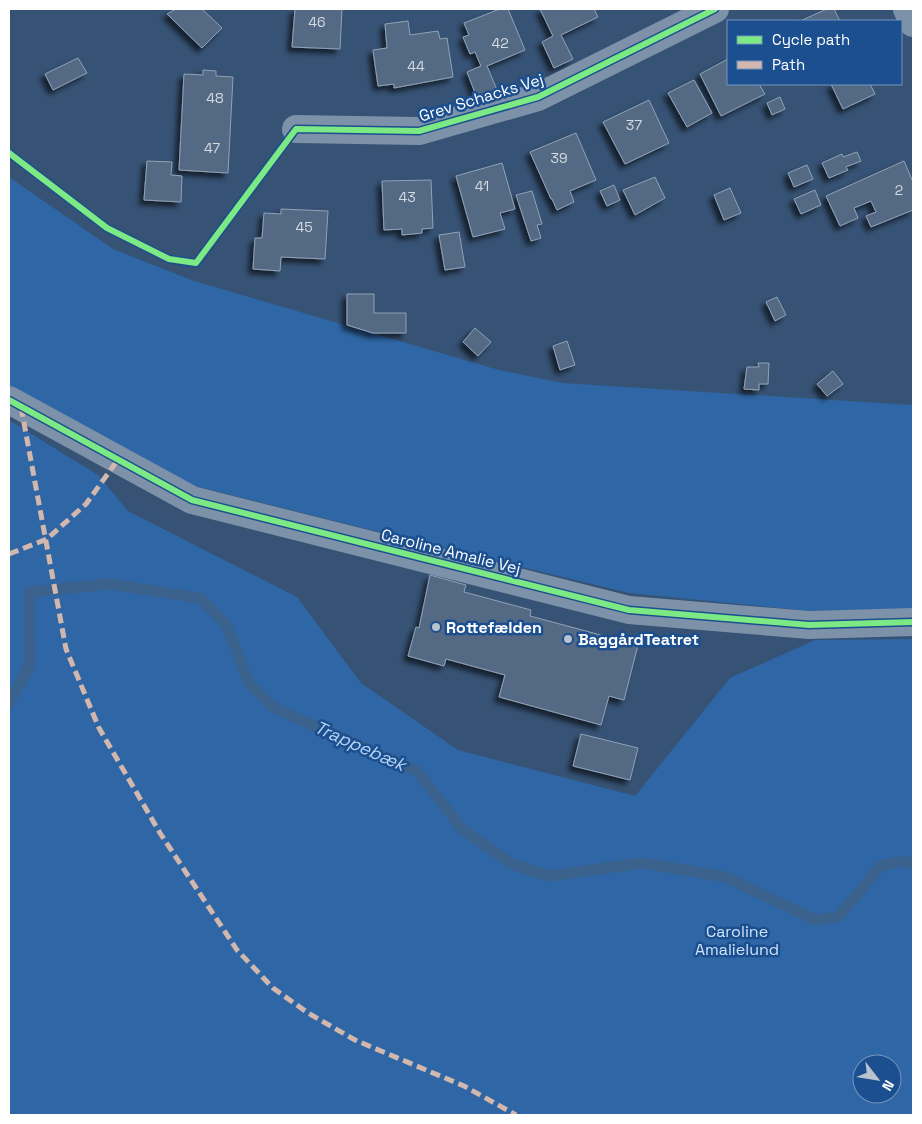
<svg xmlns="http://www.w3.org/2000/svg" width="922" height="1124" viewBox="0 0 922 1124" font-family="'Space Grotesk',sans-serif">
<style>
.green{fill:#2f66a5;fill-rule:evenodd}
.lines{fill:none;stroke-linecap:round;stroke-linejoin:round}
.stream{stroke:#3b618d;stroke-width:11}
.building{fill:#526984;stroke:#92a2b6;filter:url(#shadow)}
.minor{stroke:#7d92a8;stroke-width:28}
.quiet{stroke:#d1b7ad;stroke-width:5;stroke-dasharray:10 5;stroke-linecap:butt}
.cycleway-casing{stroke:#1b4f8f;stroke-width:9}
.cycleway{stroke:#7ce984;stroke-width:6}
.poi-dot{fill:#b9c2ce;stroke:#1b4f8f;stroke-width:2}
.labels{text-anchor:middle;stroke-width:5;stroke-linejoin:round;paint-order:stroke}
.number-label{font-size:14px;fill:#d4dae0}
.street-label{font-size:16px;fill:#fff;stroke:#1b4f8f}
.poi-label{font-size:16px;font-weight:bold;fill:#fff;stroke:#1b4f8f;text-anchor:start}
.park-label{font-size:16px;fill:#cfe3fa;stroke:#1b4f8f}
.water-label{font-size:18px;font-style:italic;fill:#b5d3f5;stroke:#1b4f8f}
</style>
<defs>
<filter id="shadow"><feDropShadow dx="-4.5" dy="4.5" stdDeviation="2.5" flood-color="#0009"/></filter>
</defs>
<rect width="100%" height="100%" fill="#365274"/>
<path class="green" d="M 9,177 L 113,249 L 194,281 L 499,370 L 563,383 L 913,405 L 913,609 L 810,611 L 629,593 L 467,554 L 183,483 L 9,387 Z
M 9,420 L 98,475 L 128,511 L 297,597 L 361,683 L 458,750 L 635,796 L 730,678 L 815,640 L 913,639 L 913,1115 L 9,1115 ZM 862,1064 L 892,1064 L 892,1094 L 862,1094 Z"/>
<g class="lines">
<path class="stream" d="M 9,703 L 30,665 L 29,592 L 110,584 L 200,598 L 226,624 L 249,683 L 274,708 L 417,771 L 462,829 L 512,864 L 548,876 L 643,863 L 726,877 L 815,920 L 838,917 L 881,866 L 902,861 L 913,864"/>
</g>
<path class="building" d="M 176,9 L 202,9 L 222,28 L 202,48 L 167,14 Z
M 295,9 L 342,9 L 340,49 L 292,47 Z
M 500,9 L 508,9 L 525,50 L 487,66 L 497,90 L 477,98 L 467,72 L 481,66 L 475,52 L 470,54 L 463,37 L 469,35 L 464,23 Z
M 540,9 L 594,9 L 598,17 L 561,35 L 573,59 L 554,68 L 542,42 L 553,36 Z
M 827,9 L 834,9 L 840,21 L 800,21 Z
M 408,21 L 410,35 L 438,31 L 440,39 L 447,38 L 453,77 L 394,88 L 394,84 L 378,86 L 373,50 L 387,48 L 385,24 Z
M 78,58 L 87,73 L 53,90 L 45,74 Z
M 728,59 L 728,84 L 759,84 L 765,94 L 721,116 L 700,74 Z
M 203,70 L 216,71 L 216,76 L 233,77 L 228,173 L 179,170 L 184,74 L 203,75 Z
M 694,80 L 712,113 L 687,127 L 668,93 Z
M 831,84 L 870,84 L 875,94 L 843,109 Z
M 780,97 L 785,109 L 772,115 L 767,103 Z
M 649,100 L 669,143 L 625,164 L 603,122 Z
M 576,133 L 596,180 L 570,191 L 574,202 L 557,210 L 552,199 L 551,199 L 530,152 Z
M 857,152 L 861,161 L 846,167 L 848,170 L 829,178 L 822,163 L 842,154 L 843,157 Z
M 147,161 L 172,162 L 171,175 L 182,176 L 181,202 L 144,200 Z
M 904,161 L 913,182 L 913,210 L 871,227 L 866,216 L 876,212 L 871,201 L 854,208 L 858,218 L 840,226 L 826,196 Z
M 502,163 L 515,209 L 500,213 L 505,229 L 473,237 L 456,176 Z
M 807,165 L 813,179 L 794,187 L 788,173 Z
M 655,177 L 665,198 L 635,215 L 623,190 Z
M 431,180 L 433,228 L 422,229 L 422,233 L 402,235 L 402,229 L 384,230 L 382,181 Z
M 614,185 L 620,200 L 607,206 L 600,191 Z
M 730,188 L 741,213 L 724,220 L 714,195 Z
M 815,190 L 821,205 L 801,214 L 794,199 Z
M 532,191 L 542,224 L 537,225 L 541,238 L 531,241 L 516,195 Z
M 281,209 L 328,211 L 325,259 L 281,257 L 280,271 L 253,269 L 255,238 L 262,238 L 264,213 L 281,214 Z
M 459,232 L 465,267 L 445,270 L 439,235 Z
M 347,294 L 374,294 L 374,313 L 406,313 L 406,333 L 373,333 L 347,325 Z
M 777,297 L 786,315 L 775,321 L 766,302 Z
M 475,328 L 491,342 L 478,356 L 463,342 Z
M 567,341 L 575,365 L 560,370 L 553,346 Z
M 758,363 L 769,363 L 768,384 L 759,384 L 759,390 L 744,389 L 747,367 L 759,367 Z
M 833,371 L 843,384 L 827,396 L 817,384 Z
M 430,575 L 466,585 L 464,592 L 531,610 L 530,616 L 638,645 L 624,700 L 609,696 L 601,725 L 499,697 L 505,675 L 446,659 L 444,666 L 408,656 L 416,627 L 419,628 Z
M 581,734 L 638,748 L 630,780 L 573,766 Z"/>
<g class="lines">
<path class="minor" d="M 907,9 L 913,23
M 296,129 L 419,131 L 538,97 L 715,9
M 9,400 L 192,500 L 629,610 L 809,625 L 913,622"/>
<path class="quiet" d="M 21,407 L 66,649 L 99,728 L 160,833 L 237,950 L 273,988 L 308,1013 L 355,1040 L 464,1086 L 516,1115
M 9,554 L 47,539 L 86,504 L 117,461"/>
<defs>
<path id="cycleway" d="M 9,153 L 107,228 L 169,259 L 196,263 L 296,129 L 419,131 L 538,97 L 715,9
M 9,400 L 192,500 L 629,610 L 809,625 L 913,622"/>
</defs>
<use href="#cycleway" class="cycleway-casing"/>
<use href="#cycleway" class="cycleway"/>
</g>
<g class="poi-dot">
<circle cx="436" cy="627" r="5"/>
<circle cx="568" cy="639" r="5"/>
</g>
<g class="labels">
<g class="number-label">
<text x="317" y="27">46</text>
<text x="500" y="48">42</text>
<text x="416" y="71">44</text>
<text x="215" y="103">48</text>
<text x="634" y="130">37</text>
<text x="212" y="153">47</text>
<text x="559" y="163">39</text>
<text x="482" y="191">41</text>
<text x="899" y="195">2</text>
<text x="407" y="202">43</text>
<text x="304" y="232">45</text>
</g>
<g class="street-label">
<text transform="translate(481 97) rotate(-17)" y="6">Grev Schacks Vej</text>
<text transform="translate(451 551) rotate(14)" y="6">Caroline Amalie Vej</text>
</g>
<g class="poi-label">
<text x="446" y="633">Rottefælden</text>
<text x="578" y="645">BaggårdTeatret</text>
</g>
<g class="park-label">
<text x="737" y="937">Caroline<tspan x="737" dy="18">Amalielund</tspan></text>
</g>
<g class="water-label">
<text transform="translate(360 746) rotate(24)" y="6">Trappebæk</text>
</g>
</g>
<rect width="922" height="1124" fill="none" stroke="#ffffff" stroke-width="20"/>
<rect x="727" y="20" width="175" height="65" fill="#1b4f8f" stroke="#7695bc"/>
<rect x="737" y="36" width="25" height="8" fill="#7ce984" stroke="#7695bc"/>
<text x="772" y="45" font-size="15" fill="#ffffff">Cycle path</text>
<rect x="737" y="61" width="25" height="8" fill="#d1b7ad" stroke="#7695bc"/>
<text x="772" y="70" font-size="15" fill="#ffffff">Path</text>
<g transform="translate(877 1079) rotate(121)"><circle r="24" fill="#1b4f8f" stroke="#7695bc"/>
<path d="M0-4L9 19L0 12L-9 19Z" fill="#b9c2ce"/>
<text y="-8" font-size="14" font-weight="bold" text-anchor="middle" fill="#ffffff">N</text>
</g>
</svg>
